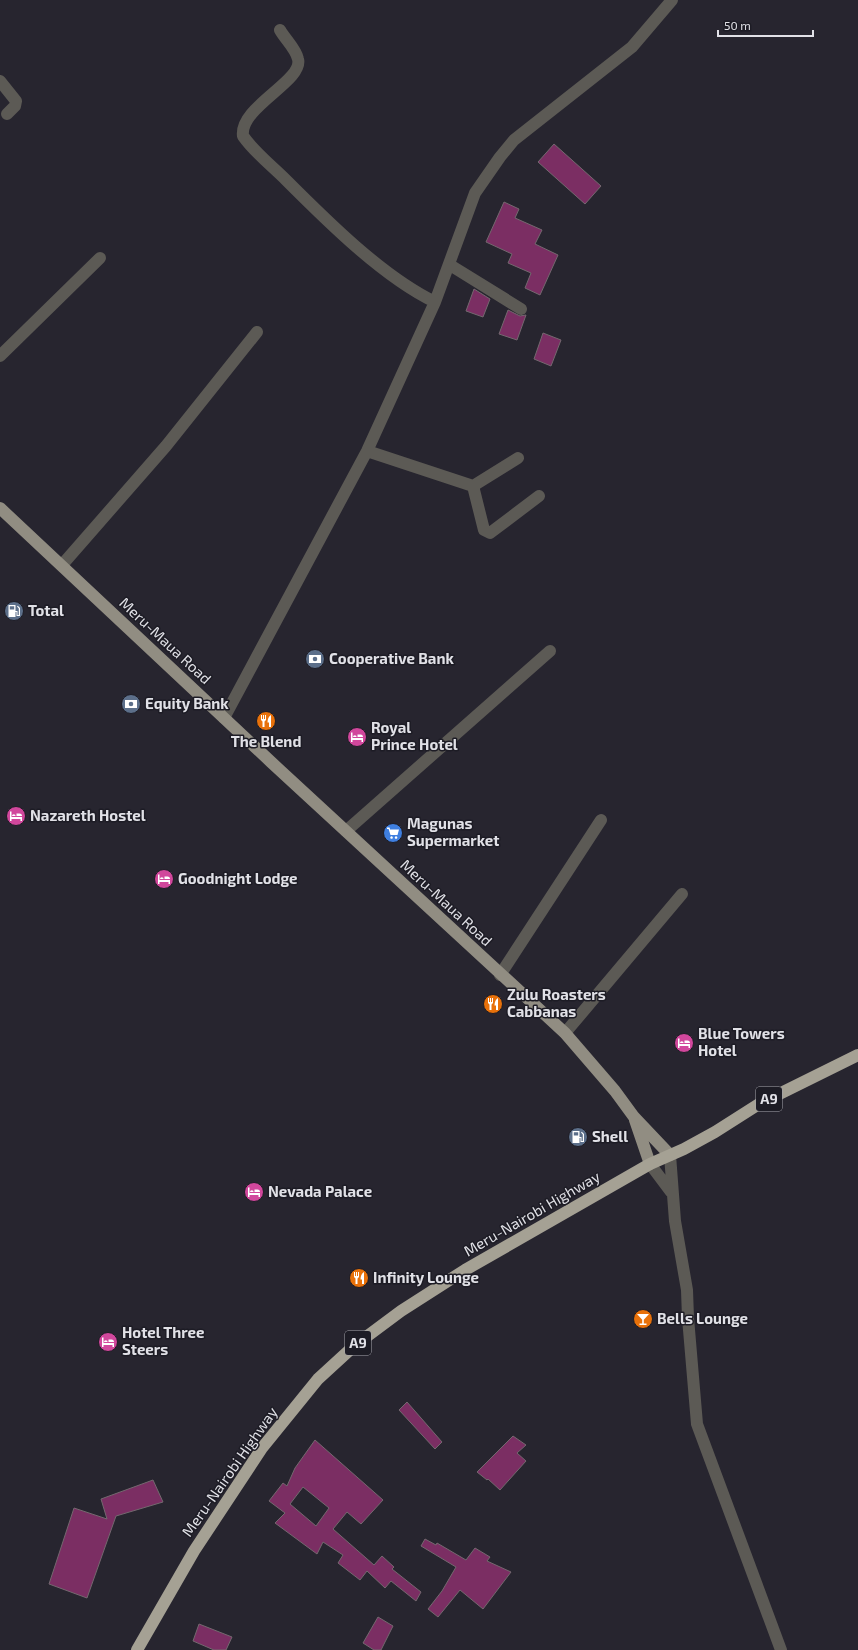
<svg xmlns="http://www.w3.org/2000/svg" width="858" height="1650" viewBox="0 0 858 1650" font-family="'Exo 2',sans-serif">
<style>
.building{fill:#7b2e63;stroke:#74686f;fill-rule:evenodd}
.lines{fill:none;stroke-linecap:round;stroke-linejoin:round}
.minor{stroke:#5c5a55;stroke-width:12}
.major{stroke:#918d82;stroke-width:12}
.highway{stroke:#a5a194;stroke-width:12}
.labels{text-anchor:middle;stroke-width:3;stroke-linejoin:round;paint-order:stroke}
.shield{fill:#1d1c25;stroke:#a6a6ad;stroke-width:1}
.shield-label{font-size:14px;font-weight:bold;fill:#e1e1e7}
.poi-label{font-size:15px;font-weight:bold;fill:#e1e1e7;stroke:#1d1c25;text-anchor:start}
.street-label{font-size:15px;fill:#e1e1e7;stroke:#1d1c25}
</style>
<rect width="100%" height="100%" fill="#27252f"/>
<path class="building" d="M 554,144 L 601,186 L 585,204 L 538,162 Z
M 504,202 L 519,209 L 515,218 L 542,230 L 535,244 L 558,255 L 540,295 L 525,288 L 531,273 L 508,263 L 512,254 L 486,242 Z
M 474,289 L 490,299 L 483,317 L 466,311 Z
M 508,310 L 520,316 L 526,315 L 517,340 L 499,334 Z
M 543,333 L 561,340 L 551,366 L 534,359 Z
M 407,1402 L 442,1442 L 435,1449 L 399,1410 Z
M 513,1436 L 526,1445 L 517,1453 L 526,1461 L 500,1490 L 488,1479 L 487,1480 L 477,1472 Z
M 315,1440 L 383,1500 L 361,1524 L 347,1512 L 333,1529 L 374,1565 L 382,1556 L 394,1567 L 392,1569 L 421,1592 L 416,1601 L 391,1581 L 385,1588 L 367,1571 L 360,1580 L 338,1563 L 343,1555 L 323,1542 L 317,1554 L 275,1523 L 285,1513 L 269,1501 L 283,1483 L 287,1486 L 295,1468 ZM 303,1487 L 329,1508 L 316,1526 L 290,1504 Z
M 153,1480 L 163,1502 L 116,1516 L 87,1598 L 49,1584 L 74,1508 L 107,1519 L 101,1499 Z
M 425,1539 L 436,1545 L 437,1543 L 466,1560 L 475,1548 L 490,1557 L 487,1561 L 511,1572 L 483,1609 L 460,1590 L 438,1617 L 428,1609 L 442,1591 L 456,1567 L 421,1546 Z
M 378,1617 L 393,1626 L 381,1650 L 374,1650 L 363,1643 Z
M 199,1624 L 232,1637 L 226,1650 L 214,1650 L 193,1641 Z"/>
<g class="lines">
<path class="minor" d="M 280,30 C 285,39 296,49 298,59 C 304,81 239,107 243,136 C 254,152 272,166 286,180 C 327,221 383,277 435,302
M 0,81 L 16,101 L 15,106 L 7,114
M 450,265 L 521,309
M 0,356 L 100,258
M 367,451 L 473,486 L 518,458
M 473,486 L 484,530 L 490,533 L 539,496
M 62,565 L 166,446 L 257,332
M 224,718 L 367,451 L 435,302 L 475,193 L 500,157 L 514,140 L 632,47 L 672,0
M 346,831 L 550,651
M 500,975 L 601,820
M 565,1033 L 682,894
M 670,1155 L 675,1221 L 687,1290 L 688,1318 L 697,1424 L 781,1650
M 650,1164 L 671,1192"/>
<path class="major" d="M 0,508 L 271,762 L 565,1033 L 615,1091 L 634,1117 L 670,1155
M 635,1120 L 650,1164"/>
<path class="highway" d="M 137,1650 L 194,1551 L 262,1448 L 318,1379 L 354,1346 L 401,1311 L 465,1270 L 650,1164 L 684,1149 L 715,1132 L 759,1104 L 858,1055"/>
</g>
<defs>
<symbol id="fuel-disc" viewBox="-11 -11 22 22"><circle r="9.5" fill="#5c6f8a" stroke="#1d1c25"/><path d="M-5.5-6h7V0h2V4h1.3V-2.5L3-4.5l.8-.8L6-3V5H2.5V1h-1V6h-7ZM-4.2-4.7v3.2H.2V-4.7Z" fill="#fff"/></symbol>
<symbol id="bank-disc" viewBox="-11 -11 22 22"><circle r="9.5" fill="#5c6f8a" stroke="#1d1c25"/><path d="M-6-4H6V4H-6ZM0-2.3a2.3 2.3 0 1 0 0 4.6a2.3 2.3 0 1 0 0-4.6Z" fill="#fff"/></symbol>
<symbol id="restaurant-disc" viewBox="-11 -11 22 22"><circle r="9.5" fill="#e8710a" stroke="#1d1c25"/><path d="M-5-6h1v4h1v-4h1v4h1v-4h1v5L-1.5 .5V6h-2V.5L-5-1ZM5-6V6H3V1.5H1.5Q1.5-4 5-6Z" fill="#fff"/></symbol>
<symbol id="hotel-disc" viewBox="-11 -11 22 22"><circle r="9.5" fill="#d1479c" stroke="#1d1c25"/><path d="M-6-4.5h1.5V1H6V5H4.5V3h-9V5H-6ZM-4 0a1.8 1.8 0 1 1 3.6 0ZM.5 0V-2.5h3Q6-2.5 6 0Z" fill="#fff"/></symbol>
<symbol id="supermarket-disc" viewBox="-11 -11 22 22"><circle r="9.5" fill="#3f7fe0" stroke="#1d1c25"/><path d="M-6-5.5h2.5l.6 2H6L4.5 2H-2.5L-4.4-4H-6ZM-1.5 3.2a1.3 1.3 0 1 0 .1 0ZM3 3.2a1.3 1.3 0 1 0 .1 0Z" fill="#fff"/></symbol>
<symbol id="bar-disc" viewBox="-11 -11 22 22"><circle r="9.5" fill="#e8710a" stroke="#1d1c25"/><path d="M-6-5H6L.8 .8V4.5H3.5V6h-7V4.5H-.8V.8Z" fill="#fff"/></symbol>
</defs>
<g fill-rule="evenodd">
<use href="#fuel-disc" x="3" y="600" width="22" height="22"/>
<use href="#bank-disc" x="304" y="648" width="22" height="22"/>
<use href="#bank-disc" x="120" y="693" width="22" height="22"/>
<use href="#restaurant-disc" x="255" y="710" width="22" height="22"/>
<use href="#hotel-disc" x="346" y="726" width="22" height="22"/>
<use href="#hotel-disc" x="5" y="805" width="22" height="22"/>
<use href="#supermarket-disc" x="382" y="822" width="22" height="22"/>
<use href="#hotel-disc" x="153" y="868" width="22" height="22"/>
<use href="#restaurant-disc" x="482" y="993" width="22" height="22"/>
<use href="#hotel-disc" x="673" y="1032" width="22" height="22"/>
<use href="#fuel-disc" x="567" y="1126" width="22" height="22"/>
<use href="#hotel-disc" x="243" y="1181" width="22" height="22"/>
<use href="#restaurant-disc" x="348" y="1267" width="22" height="22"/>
<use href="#bar-disc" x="632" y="1308" width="22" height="22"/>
<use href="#hotel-disc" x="97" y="1331" width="22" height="22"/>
</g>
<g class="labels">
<g class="shield">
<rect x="756" y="1087" width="26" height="24" rx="3"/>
<rect x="345" y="1331" width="26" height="24" rx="3"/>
</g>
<g class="shield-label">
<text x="769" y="1104">A9</text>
<text x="358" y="1348">A9</text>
</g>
<g class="poi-label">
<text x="28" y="616">Total</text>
<text x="329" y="664">Cooperative Bank</text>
<text x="145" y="709">Equity Bank</text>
<text x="371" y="733">Royal<tspan x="371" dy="17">Prince Hotel</tspan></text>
<text x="266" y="747" text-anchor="middle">The Blend</text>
<text x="30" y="821">Nazareth Hostel</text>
<text x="407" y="829">Magunas<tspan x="407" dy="17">Supermarket</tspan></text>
<text x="178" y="884">Goodnight Lodge</text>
<text x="507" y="1000">Zulu Roasters<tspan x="507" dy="17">Cabbanas</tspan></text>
<text x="698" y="1039">Blue Towers<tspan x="698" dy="17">Hotel</tspan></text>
<text x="592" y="1142">Shell</text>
<text x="268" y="1197">Nevada Palace</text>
<text x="373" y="1283">Infinity Lounge</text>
<text x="657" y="1324">Bells Lounge</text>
<text x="122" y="1338">Hotel Three<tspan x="122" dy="17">Steers</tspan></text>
</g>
<g class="street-label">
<text transform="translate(165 641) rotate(43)" y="5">Meru-Maua Road</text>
<text transform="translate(446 903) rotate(43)" y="5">Meru-Maua Road</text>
<text transform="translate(532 1214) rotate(-30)" y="5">Meru-Nairobi Highway</text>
<text transform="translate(230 1472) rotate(-55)" y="5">Meru-Nairobi Highway</text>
</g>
</g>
<path d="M718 30v6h95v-6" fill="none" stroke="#e1e1e7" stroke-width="2"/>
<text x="724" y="30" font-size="12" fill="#e1e1e7" stroke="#1d1c25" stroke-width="3" paint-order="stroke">50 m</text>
</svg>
